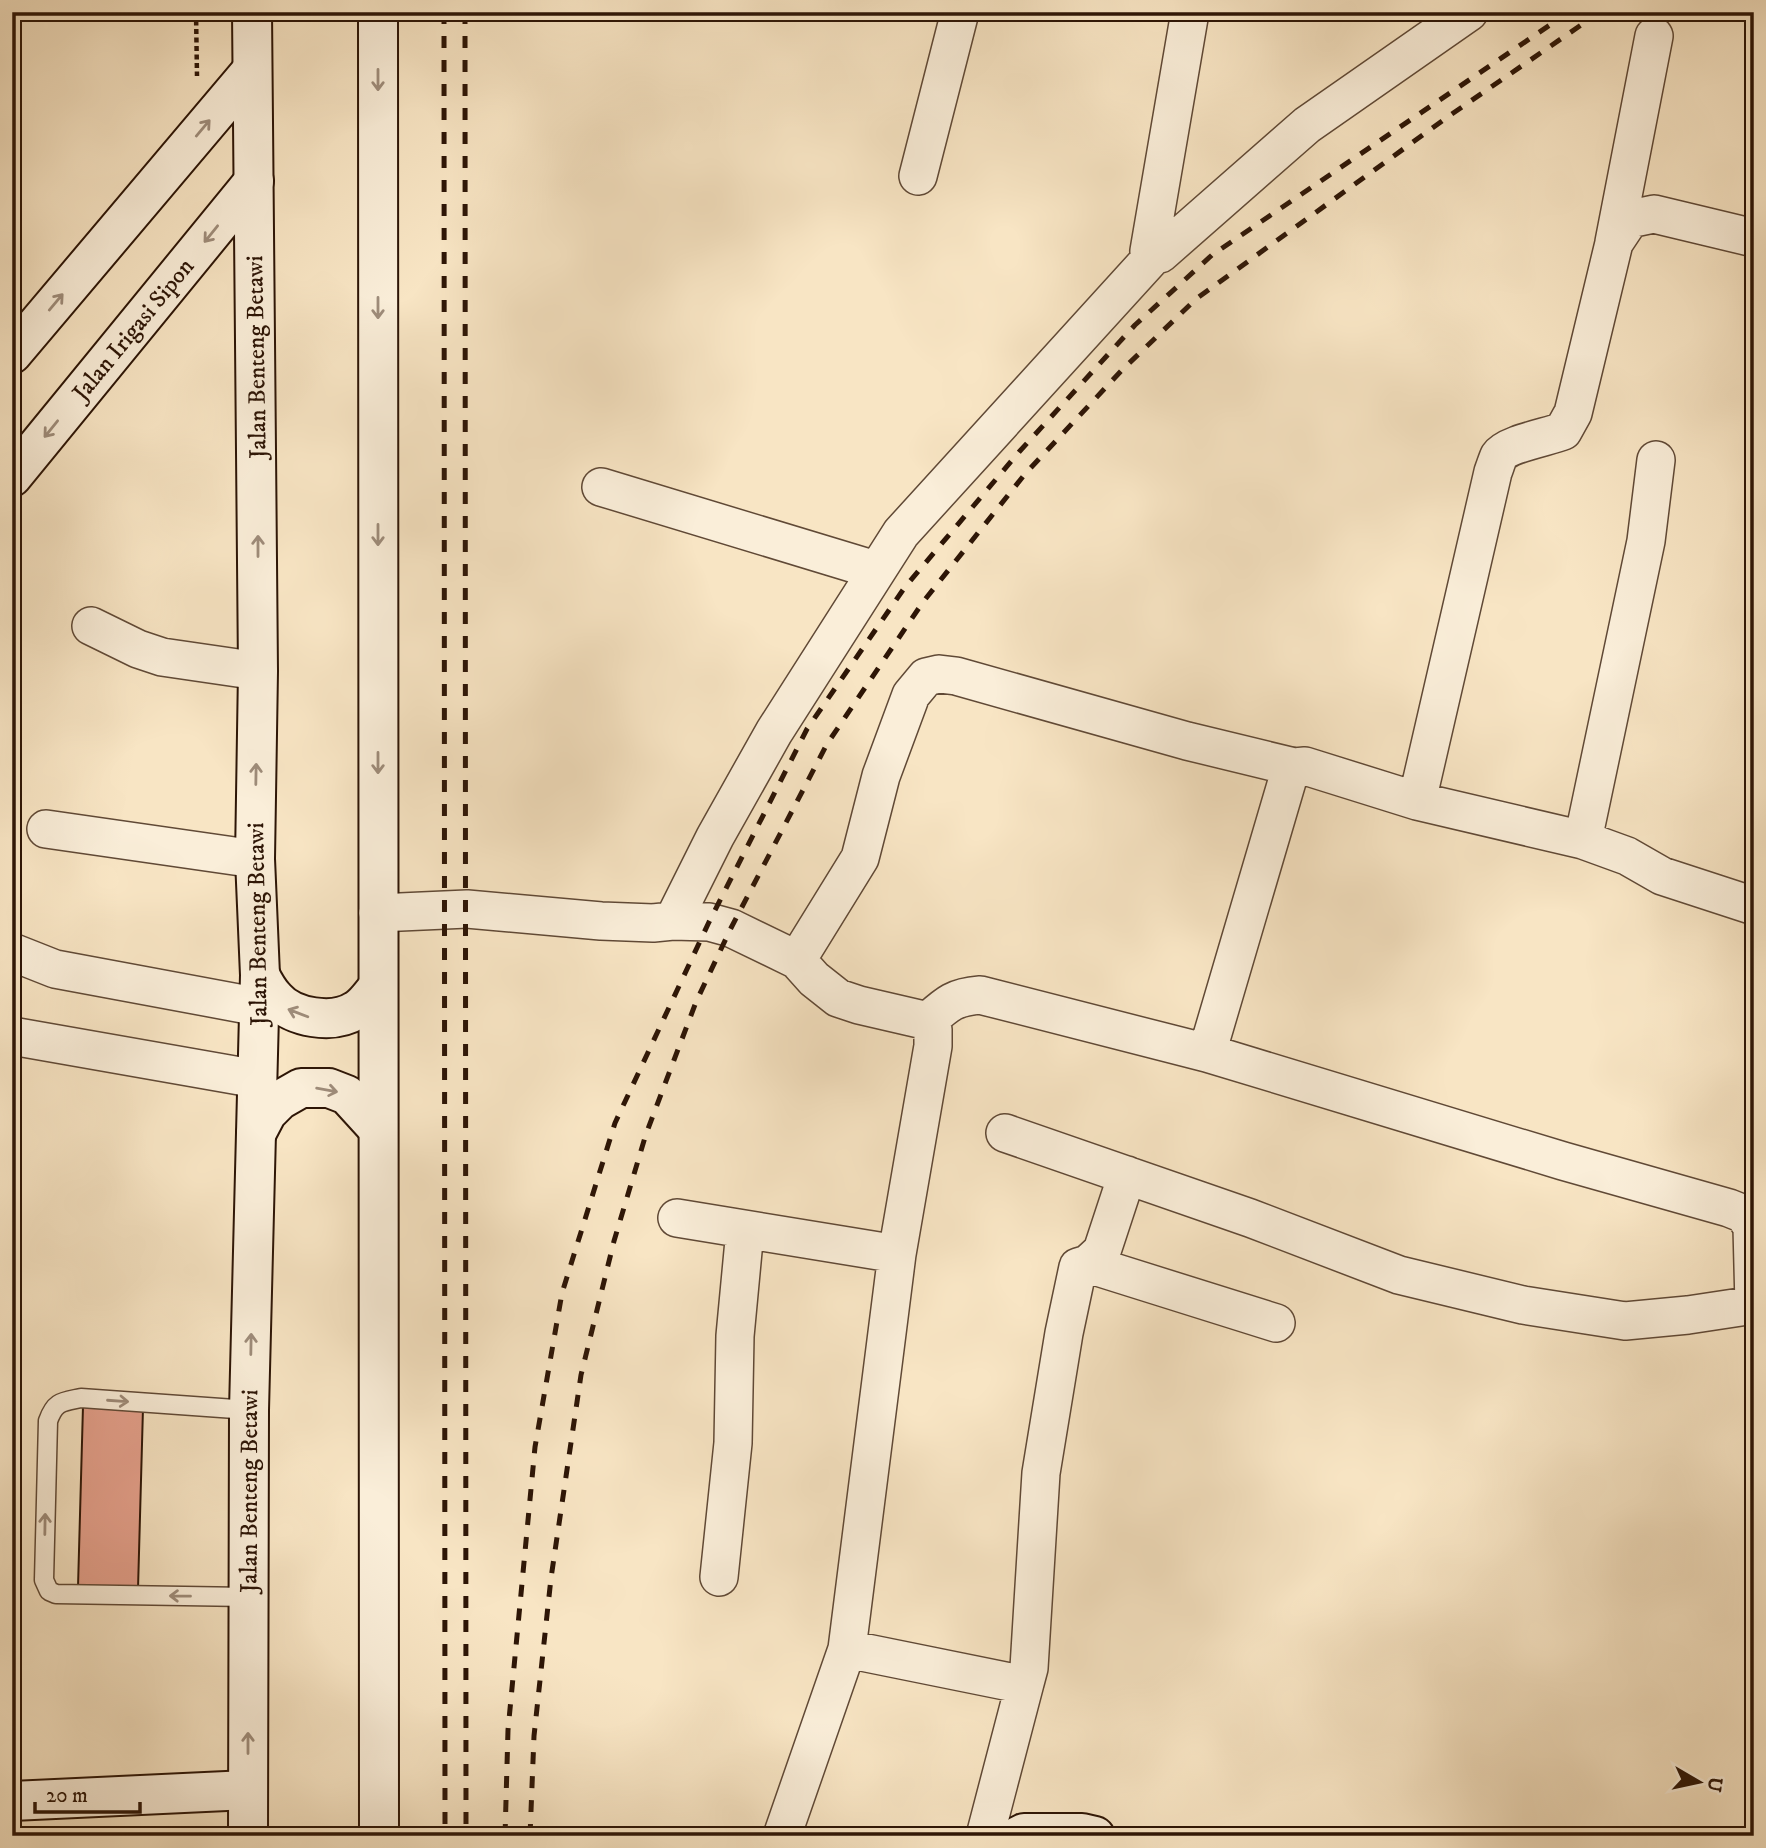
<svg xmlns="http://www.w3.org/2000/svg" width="1766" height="1848" viewBox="0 0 1766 1848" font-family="'IM FELL DW Pica',serif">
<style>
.building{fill:#e6a18d;stroke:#2d1506;stroke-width:2}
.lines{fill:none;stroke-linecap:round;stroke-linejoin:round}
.lane-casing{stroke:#604936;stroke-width:21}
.street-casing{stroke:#604936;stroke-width:40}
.secondary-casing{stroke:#2d1506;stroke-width:42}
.path{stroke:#2d1506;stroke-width:4.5;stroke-dasharray:5 3.5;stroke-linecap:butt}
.lane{stroke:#faeed9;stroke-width:18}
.street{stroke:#faeed9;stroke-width:37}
.secondary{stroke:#faeed9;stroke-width:38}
.rail{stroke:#2d1506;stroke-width:5;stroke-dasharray:12 12;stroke-linecap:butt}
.oneway{stroke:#9e8c7a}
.labels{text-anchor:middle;stroke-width:5;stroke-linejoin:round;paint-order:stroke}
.street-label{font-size:24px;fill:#2d1506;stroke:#faeed9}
</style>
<rect width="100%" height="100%" fill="#f8e5c4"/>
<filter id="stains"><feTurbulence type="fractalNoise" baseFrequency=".00286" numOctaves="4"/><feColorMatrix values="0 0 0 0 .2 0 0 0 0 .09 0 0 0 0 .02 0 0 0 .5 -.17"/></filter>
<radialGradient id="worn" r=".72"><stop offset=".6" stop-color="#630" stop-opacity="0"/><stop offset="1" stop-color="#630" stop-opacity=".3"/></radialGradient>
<path class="building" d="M 83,1406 L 143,1408 L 138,1589 L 78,1587 Z"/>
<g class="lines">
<defs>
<path id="lane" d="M 248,1597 L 56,1594 L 49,1591 L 44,1580 L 48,1421 C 55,1401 62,1402 81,1398 L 249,1410"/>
<path id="street" d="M 918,176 L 960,12
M 1614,242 L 1654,36
M 1154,255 L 1149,251 L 1190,12
M 601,487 L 875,570
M 91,626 L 138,649 L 162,657 L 258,671
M 1417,801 L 1493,472 C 1495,467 1497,460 1499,456 C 1507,444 1548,437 1563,431 L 1573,413 L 1614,243 L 1630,219 L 1654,214 L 1754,238
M 46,829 L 255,859
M 1583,840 L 1646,541 L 1656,460
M 378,913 L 467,909 L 601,921 L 653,923 L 673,921 L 709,922 L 731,928 L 797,960 L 814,979 L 838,998 L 859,1005 L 928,1021 L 933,1029 L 933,1046 L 897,1254 L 847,1649 L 782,1836
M 673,921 L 715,837 L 774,732 L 901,533 L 1154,255 L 1160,254 L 1307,125 L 1469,12
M 12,952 L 55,969 L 259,1007
M 797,960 L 860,858 L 881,776 L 911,695 L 926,677 L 939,674 L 956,676 L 1187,741 L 1294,767
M 928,1021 C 947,1004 954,997 980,995 L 1207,1053 L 1563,1161 L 1729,1208 L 1744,1214 L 1752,1227 L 1754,1305
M 12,1036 L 257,1079
M 1207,1053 L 1288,778 L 1294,767 L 1305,766 L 1417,801 L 1583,840 L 1627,856 L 1662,876 L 1754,906
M 1005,1133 L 1250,1218 L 1399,1275 L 1523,1305 L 1625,1321 L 1688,1315 L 1754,1305
M 677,1218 L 897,1254
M 1088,1264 L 1276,1323
M 719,1577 L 733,1443 L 735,1336 L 745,1230
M 847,1649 L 1020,1684 L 1025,1683 L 1029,1668 L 1041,1473 L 1064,1333 L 1078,1267 L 1088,1264 L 1102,1251 L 1127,1175
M 985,1836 L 1025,1683"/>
<g id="secondary">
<path d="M 378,12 L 379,1836"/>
<path d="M 12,354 L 252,70"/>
<path id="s1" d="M 12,477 L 254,181"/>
<path d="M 260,975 C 264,983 269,992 275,998 C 292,1018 333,1025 356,1010 C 365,1005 371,995 378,987"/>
<path d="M 256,1134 L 267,1113 L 280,1100 L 301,1088 L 329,1088 L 347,1095 L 378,1129"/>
<path d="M 12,1801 L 248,1790"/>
<path id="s2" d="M 248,1836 L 249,1410 L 260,975 L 255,859 L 258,671 L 252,12"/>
<path d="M 1018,1836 L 1024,1833 L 1082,1833 L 1095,1836"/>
</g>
</defs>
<use href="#lane" class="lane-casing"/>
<use href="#street" class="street-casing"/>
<use href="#secondary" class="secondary-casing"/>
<path class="path" d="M 196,12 L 197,76"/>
<use href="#lane" class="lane"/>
<use href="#street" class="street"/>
<use href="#secondary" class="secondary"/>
<path class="rail" d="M 444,12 L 445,1836
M 465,12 L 466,1836
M 505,1836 L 508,1730 L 535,1447 L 562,1293 L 615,1123 L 709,922 L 807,729 L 905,587 L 1019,452 L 1135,325 L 1212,255 L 1569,12
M 530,1836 L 534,1736 L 551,1578 L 581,1375 L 614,1241 L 646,1134 L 696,1002 L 731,928 L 827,744 L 923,602 L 1025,474 L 1122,370 L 1196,299 L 1449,116 L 1600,12"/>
</g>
<defs><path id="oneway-shaft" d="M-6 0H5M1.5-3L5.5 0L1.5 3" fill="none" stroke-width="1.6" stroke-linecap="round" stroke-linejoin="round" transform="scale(1.75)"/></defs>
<g class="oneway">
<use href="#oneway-shaft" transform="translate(378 80) rotate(90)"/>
<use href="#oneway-shaft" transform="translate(203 128) rotate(-50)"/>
<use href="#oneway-shaft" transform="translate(211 234) rotate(129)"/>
<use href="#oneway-shaft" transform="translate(56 302) rotate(-50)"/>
<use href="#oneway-shaft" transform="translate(378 308) rotate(90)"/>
<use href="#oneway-shaft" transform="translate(51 429) rotate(129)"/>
<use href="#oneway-shaft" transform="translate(378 535) rotate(90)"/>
<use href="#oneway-shaft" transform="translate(258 546) rotate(-90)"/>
<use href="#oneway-shaft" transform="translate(378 763) rotate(90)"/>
<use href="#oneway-shaft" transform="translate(256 774) rotate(-89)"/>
<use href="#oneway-shaft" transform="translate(298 1013) rotate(-159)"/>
<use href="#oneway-shaft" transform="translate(327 1090) rotate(10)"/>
<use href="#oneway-shaft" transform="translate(251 1344) rotate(-89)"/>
<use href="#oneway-shaft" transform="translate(118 1401) rotate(4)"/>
<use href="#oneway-shaft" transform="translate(45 1524) rotate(-89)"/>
<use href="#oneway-shaft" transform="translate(180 1596) rotate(-179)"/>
<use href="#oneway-shaft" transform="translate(248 1743) rotate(-90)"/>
</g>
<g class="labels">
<g class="street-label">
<text dy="8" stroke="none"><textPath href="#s1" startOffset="191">Jalan Irigasi Sipon</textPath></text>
<text transform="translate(256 357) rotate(-91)" y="8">Jalan Benteng Betawi</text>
<text transform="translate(257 924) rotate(-91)" y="8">Jalan Benteng Betawi</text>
<text dy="8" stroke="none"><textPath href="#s2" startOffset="345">Jalan Benteng Betawi</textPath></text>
</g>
</g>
<rect width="1766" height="1848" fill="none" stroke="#f8e5c4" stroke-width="42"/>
<rect x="14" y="14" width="1738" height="1820" fill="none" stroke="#2d1506" stroke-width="3.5"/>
<rect x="21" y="21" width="1724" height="1806" fill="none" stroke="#2d1506" stroke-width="2"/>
<g transform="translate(1699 1782) rotate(99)" stroke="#faeed9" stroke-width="5" paint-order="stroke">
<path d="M0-5L12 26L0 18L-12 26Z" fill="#2d1506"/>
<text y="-10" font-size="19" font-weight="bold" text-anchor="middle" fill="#2d1506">U</text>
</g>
<path d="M35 1802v10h105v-10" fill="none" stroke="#2d1506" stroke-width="3.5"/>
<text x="46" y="1802" font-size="21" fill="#2d1506" stroke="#faeed9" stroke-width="5" paint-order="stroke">20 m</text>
<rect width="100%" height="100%" filter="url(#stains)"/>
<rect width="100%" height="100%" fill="url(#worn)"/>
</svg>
